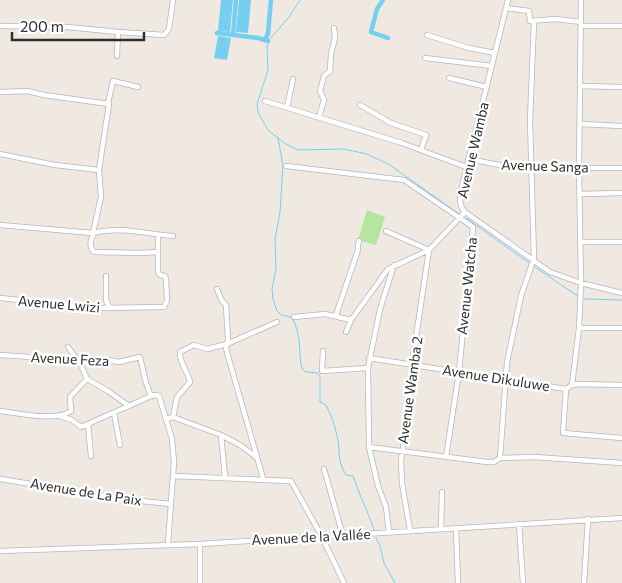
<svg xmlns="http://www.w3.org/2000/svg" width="622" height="583" viewBox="0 0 622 583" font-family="Commissioner,sans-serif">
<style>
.green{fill:#b6e59e}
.water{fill:#75cff0}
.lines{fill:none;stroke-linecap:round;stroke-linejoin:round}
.stream{stroke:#75cff0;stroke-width:1}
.canal{stroke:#75cff0;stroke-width:4.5}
.minor-casing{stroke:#b4b7c1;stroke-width:6}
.minor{stroke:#fff;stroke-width:4.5}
.labels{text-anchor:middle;stroke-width:5;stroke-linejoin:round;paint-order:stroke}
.street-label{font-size:14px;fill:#2e2e2e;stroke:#fff}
</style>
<rect width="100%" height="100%" fill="#efe9e1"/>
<path class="green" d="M 367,210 L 385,217 L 376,245 L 358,240 Z"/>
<path class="water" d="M 221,0 L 233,0 L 230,32 L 218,31 Z
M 239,0 L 251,0 L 248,33 L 236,32 Z
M 218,36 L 231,38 L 227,60 L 214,58 Z"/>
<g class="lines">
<path class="stream" d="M 300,0 L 289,17 L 269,40 L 267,47 L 268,70 L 257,104 L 258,112 L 268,130 L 284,143 L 298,150 L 344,149 L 367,154 L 390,165 L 459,214
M 278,138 L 283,166 L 280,212 L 275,239 L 276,269 L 272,288 L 273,299 L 277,311 L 281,315 L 291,317 C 302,332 298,351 302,369 L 306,372 L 317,373 L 320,376 L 320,402 L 326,405 C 331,415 335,425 337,436 C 341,453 336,458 346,475 L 353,476 C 359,495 368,511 374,530
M 466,218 L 529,263
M 532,265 L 579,297
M 585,299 L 622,300
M 376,538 L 380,546 L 384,563 L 395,583"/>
<path class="canal" d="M 383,0 L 377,9 L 371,32 L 388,38
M 217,33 L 258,38 L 268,41
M 233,35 L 236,0
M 265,40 L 268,33 L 271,0"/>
<defs>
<path id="minor" d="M 508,0 L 463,182 C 461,193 457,204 465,212 L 550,272 L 581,283 L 622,293
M 506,8 L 529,11 L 530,21 L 556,19 L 581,22
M 0,26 L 67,27 L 118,32 L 164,35 L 169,29 L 173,0
M 581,26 L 622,26
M 427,35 L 469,48 L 495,53
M 117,56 L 118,32
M 425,58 L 492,66
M 449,78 L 487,87
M 580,86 L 622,87
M 0,92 L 28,91 L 44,95 L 109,104 L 99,170 L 101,197 L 93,233
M 265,101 L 402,143 L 466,167
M 108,103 L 113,81 L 138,87
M 360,105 L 391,123 L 426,135 L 421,150
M 287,108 L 293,79
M 319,117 L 324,100 L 320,91 L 324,76 L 330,71 L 331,54 L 335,38 L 334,28
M 580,124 L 622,126
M 0,154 L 55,165 L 99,170
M 468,159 L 515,168 L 622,168
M 286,166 L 404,180 L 473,227 L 459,372 L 446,457
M 581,194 L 622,193
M 0,225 L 93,233 C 119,226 147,234 173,236
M 386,231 L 429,250 L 412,364 L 410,401 L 401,460 L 402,483 L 410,530
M 94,232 C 91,239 88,246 94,252 L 141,253 L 157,252
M 581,242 L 622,242
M 106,276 L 106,300 L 110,308
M 217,289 L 222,301 L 226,305 L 228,340 L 226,348 L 228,356 L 263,478
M 0,298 L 100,308 L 164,307 L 167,301 L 166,279 L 165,276 L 160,275 L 158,272 L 158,235
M 336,315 L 358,250 L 358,245 L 359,241
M 294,317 L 325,314 L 351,320
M 579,328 L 622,328
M 346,332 L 351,320 L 388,269 L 429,250 L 465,212
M 68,347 L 81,365 L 87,379 L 108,391 L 129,406
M 323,351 L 322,371 L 368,368
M 0,355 L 77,360 L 108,360 L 119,362 L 140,357 L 146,383 L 151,396
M 369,358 L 566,389 L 572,385 L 577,384 L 622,385
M 572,385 L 579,328 L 581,283 L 579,168 L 581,0
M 566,389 L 563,433 L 622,438
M 0,411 C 19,413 56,422 71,411 L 70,397 L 87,379
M 114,413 L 120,445
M 60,416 L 72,420 L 81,427 L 151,396 L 156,395 L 159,396 L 172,439 L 174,462 L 168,544
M 173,417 L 177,397 L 190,382 C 188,371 179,363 180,352 L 194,345 L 207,349 L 227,344 L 277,322
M 166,419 L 173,417 L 221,435 L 225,477
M 88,424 L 91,456
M 221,435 L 240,445 L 256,457
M 369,447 L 487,462 L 494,462 L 500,458 L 534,457 L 622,463
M 500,458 L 507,362 L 521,296 L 534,258 L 530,120 L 534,21
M 324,469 L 343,536
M 174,476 L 291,481 L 322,537 L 344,583
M 0,479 L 131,500 L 171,504
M 519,524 L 523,583
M 456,528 L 458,583
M 441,529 L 442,492
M 389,532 L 386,507 L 378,486 L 369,447 L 368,368 L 380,309 L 394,265
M 200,544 L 200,583
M 0,551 L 200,544 L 622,518
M 584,583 L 588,519"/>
</defs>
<use href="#minor" class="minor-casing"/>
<use href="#minor" class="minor"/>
</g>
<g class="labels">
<g class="street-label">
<text transform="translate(473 150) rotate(-77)" y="5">Avenue Wamba</text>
<text transform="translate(545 166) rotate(2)" y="5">Avenue Sanga</text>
<text transform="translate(467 286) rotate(-84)" y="5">Avenue Watcha</text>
<text transform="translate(59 304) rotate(5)" y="5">Avenue Lwizi</text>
<text transform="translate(70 359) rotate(3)" y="5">Avenue Feza</text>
<text transform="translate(496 378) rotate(9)" y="5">Avenue Dikuluwe</text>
<text transform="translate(410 390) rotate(-82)" y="5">Avenue Wamba 2</text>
<text transform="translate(86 492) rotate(9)" y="5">Avenue de La Paix</text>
<text transform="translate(311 537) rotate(-3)" y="5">Avenue de la Vallée</text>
</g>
</g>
<path d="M12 32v8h132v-8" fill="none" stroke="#2e2e2e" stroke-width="2.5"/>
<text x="20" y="32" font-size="15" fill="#2e2e2e" stroke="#ffffff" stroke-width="4" paint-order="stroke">200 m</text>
</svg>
